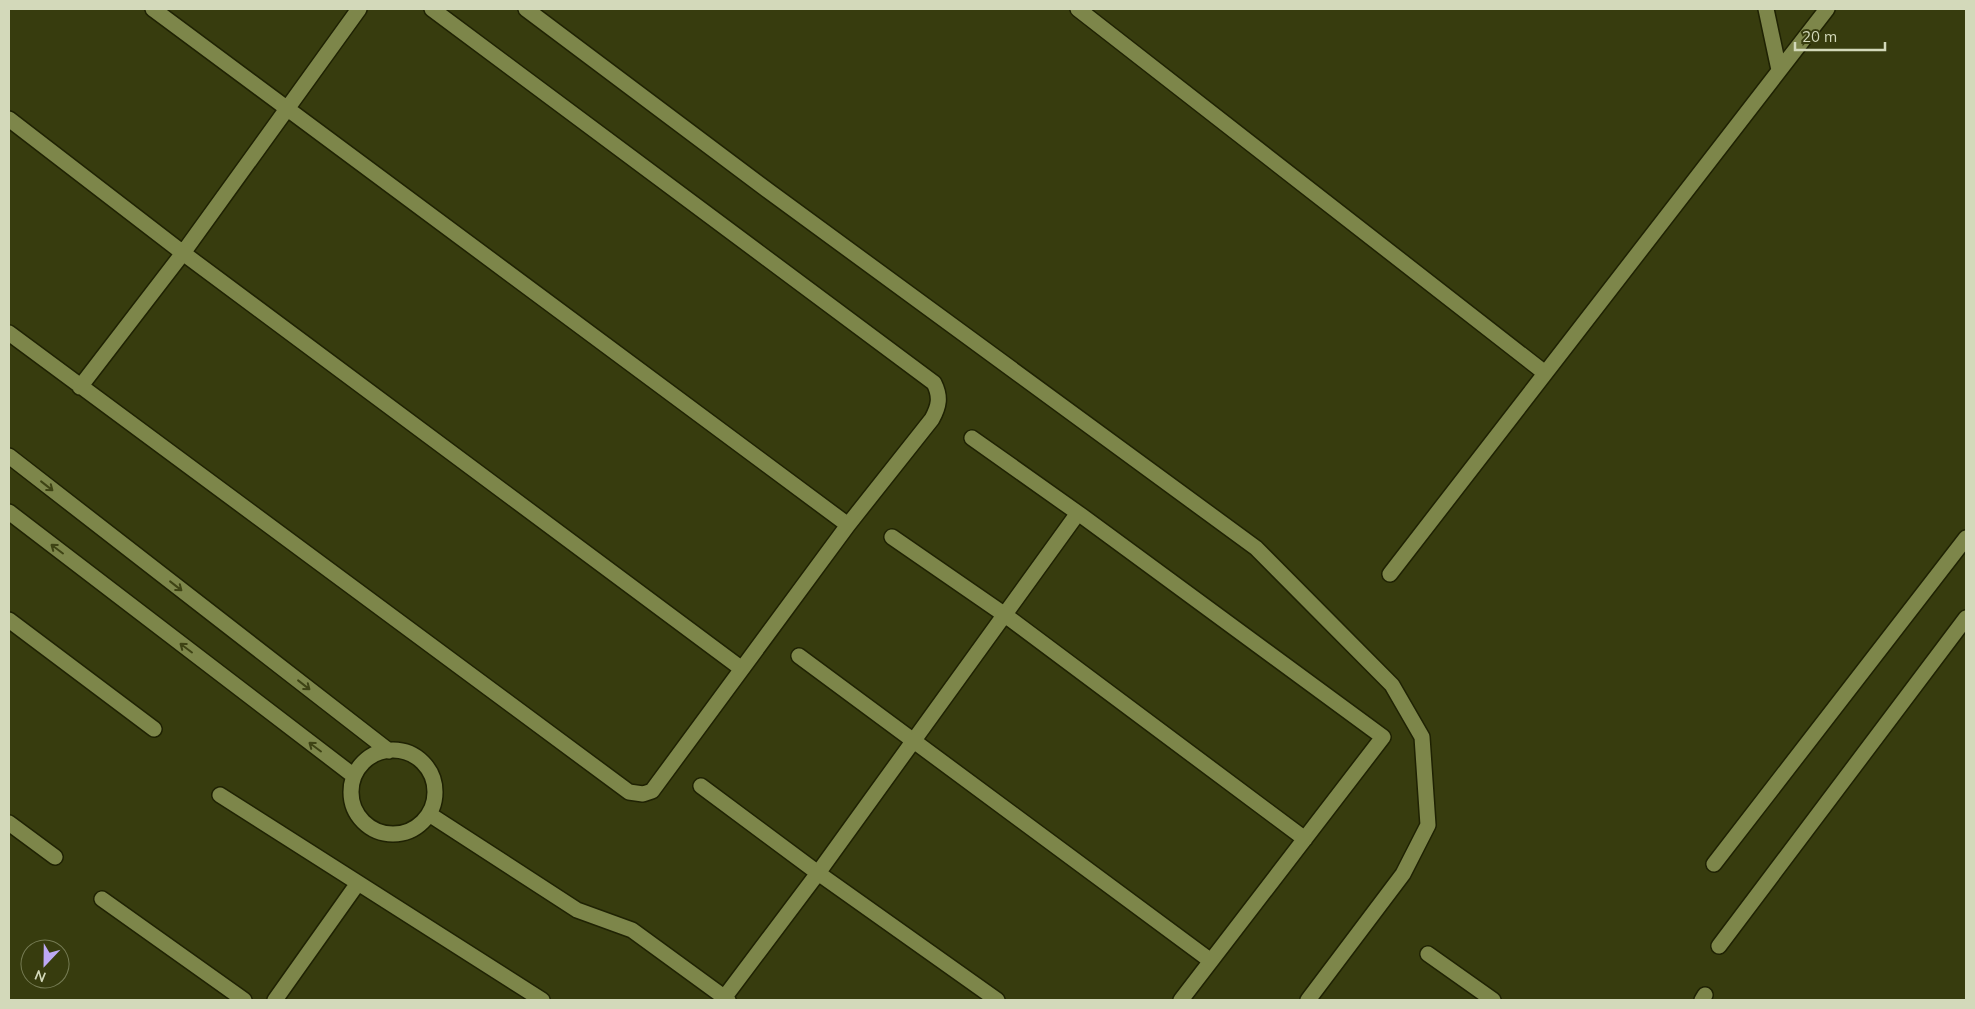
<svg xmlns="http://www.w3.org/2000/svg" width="1975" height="1009" viewBox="0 0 1975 1009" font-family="Mulish,sans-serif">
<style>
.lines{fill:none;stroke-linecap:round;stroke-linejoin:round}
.minor-casing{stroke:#1f2203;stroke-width:18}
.minor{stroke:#7d864a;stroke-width:15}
.oneway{stroke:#3e4314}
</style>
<rect width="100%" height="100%" fill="#373c0e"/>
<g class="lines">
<defs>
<path id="minor" d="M 153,9 L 848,525
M 526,9 L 770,192 L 1256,548 L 1392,685 L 1422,737 L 1428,825 L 1403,874 L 1308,1000
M 1078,9 L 1545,373
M 1766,9 L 1779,70
M 9,119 L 183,253 L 742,669
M 9,333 L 629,792 L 643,794 L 652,791 L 848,525 L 932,419 C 939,406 941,397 934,383 L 432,9
M 80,387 L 183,253 L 359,9
M 972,438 L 1078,513 L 1383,737 L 1181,1000
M 9,456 L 389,751
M 9,512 L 354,776
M 892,537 L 1005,615 L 1305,839
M 1390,574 L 1827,9
M 9,620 L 154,729
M 799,656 L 1211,961
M351 792a42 42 0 1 1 84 0a42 42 0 1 1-84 0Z
M 701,786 L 818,873 L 997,1000
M 220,795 L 542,1000
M 429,814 L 577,910 L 632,930 L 728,1000
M 9,823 L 55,857
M 1714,864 L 1966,538
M 102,899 L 244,1000
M 1719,946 L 1966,618
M 1428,954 L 1493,1000
M 724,998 L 818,873 L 1078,513
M 275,1000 L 358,883
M 1702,1000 L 1705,995"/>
</defs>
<use href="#minor" class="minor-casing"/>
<use href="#minor" class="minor"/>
</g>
<defs><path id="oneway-shaft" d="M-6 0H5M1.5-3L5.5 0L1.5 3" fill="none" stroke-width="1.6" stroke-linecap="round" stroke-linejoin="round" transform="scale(1.25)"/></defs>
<g class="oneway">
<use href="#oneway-shaft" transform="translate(47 486) rotate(38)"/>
<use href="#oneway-shaft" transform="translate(57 549) rotate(-143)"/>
<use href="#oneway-shaft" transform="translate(176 586) rotate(38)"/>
<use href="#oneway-shaft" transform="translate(186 648) rotate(-143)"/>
<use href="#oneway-shaft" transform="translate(304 685) rotate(38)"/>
<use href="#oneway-shaft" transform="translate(315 747) rotate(-143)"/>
</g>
<rect width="1975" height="1009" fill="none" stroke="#d3d9ba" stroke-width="20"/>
<g transform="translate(45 964) rotate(202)"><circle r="24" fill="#373c0e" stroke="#757b53"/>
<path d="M0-4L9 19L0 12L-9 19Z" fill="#bda9f5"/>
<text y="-8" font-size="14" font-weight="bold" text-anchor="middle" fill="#d3d9ba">N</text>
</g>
<path d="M1795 42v8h90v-8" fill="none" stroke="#d3d9ba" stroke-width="2.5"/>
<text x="1802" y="42" font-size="15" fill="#d3d9ba" stroke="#373c0e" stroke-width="4" paint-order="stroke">20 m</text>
</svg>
